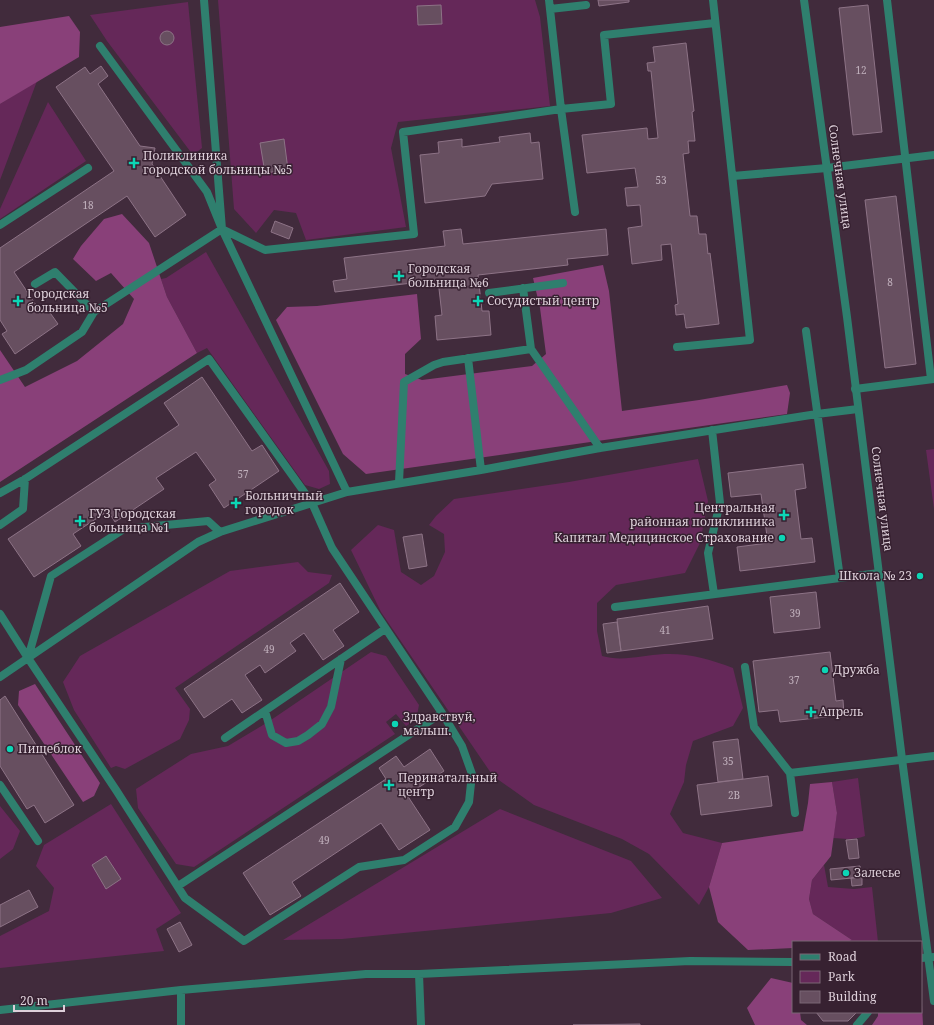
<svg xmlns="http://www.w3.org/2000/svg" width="934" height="1025" viewBox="0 0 934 1025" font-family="'Noto Serif',serif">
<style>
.green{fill:#652859}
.forest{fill:#894079}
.building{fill:#674f60;stroke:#8d7386}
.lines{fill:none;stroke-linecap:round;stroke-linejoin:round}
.service{stroke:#2f7f6e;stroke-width:8}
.tertiary{stroke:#2f7f6e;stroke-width:8}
.poi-dot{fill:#0cd5b5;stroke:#372131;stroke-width:1.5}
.labels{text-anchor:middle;stroke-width:3;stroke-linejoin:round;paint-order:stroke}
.number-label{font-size:10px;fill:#c0b0bc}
.poi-label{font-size:12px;fill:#ded0da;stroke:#372131;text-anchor:start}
.street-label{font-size:12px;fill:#ded0da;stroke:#372131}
</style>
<rect width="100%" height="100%" fill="#412b3c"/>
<path class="green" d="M 218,0 L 535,0 L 540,17 L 550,106 L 398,122 L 391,148 L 406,227 L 306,240 L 296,213 L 274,210 L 256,233 L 234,209 Z
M 188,2 L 202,148 L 193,155 L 107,41 L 90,15 Z
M 37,81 L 0,180 L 0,104 Z
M 48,102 L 86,161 L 0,219 L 0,209 Z
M 206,252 L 329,471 L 330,484 L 319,489 L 305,485 L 207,348 L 197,353 L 167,297 L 161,279 L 166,278 Z
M 934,449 L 934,509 L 926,450 Z
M 698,459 L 708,501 L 700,543 L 685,573 L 616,585 L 597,603 L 597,631 L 602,656 C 622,662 643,655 664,654 C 689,653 710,659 733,668 L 743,708 L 733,726 L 693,741 L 686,765 L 684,782 L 670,814 L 683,833 L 722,843 L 709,887 L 699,905 L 649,854 L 622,839 L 534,805 L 493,776 L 381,612 L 351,550 L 378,525 L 394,530 L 401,572 L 421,585 L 434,576 L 445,552 L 444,534 L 429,525 L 436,516 L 454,499 L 569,482 Z
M 298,562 L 308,572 L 332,575 L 329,583 L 175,688 L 190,709 L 189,720 L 180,739 L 125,769 L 116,766 L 111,768 L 74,710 L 63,682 L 80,656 L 230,571 Z
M 371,652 L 386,656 L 419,705 L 416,720 L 406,726 L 396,714 L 386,722 L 395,734 L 194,867 L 176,864 L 138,808 L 136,789 L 191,754 L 228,746 L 268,722 Z
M 858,778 L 865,836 C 854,840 845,839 833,838 L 837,813 L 832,782 Z
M 111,804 L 181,913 L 156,929 L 164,951 L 0,968 L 0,936 L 49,911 L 54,888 L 36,866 L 44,845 Z
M 0,806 L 20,831 L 13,849 L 0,859 Z
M 500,809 L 631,861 L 662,898 L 611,913 L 342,939 L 283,940 Z
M 824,865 L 828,887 L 854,889 L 872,887 L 878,942 L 847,942 L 852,940 L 813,914 L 809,899 L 812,880 Z"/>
<path class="forest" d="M 69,16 L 80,32 L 79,57 L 0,104 L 0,27 Z
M 122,214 L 149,243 L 167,297 L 197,353 L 0,482 L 0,350 L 25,387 L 77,361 L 123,324 L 134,299 L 111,273 L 96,281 L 73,259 L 81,246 L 104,219 Z
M 603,265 L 609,291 L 622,411 L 699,400 L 787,385 L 790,393 L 787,414 L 366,474 L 343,454 L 276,320 L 287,307 L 317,306 L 417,294 L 421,339 L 405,354 L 405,374 L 422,380 L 532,366 L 546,354 L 540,308 L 533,278 Z
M 35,684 L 100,783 L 94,796 L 83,802 L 18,705 L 19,691 Z
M 832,782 L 837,813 L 831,856 L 812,880 L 809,899 L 813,914 L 852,940 L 847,942 L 793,942 L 793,948 L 748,950 L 718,922 L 709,887 L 722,843 L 803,831 L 808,803 L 810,784 Z
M 771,978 L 793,983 L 793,1012 L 800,1012 L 801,1020 L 807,1025 L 755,1025 L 747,1008 Z
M 921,985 L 923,1025 L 872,1025 L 878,1016 L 878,1012 L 921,1012 Z"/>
<path class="building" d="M 598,0 L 629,0 L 629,2 L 599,6 Z
M 441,5 L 442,24 L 418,25 L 417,6 Z
M 868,5 L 882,132 L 853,135 L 839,8 Z
M160 38a7 7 0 1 1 14 0a7 7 0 1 1-14 0Z
M 686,43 L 694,111 L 692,112 L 695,141 L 688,141 L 689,153 L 683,154 L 690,216 L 697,216 L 699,234 L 706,234 L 708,254 L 710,253 L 719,324 L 686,328 L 684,314 L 676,315 L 675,305 L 678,304 L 671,244 L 661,245 L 662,260 L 632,264 L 628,228 L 642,226 L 640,205 L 627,206 L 625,188 L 638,187 L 635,168 L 587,173 L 582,135 L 647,128 L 648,139 L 658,138 L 651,71 L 648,71 L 647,63 L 655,62 L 653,47 Z
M 101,66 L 108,76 L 98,84 L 140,146 L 155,148 L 152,164 L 186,215 L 155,237 L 127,196 L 14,272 L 40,311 L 46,307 L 58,324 L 15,354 L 2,334 L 7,331 L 0,320 L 0,248 L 114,171 L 56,87 L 85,67 L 90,74 Z
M 530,133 L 531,143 L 539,142 L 543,179 L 492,184 L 485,196 L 425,203 L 420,155 L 439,153 L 438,142 L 462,139 L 462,147 L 500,142 L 499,137 Z
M 284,139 L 288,170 L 265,173 L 260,143 Z
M 896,196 L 916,364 L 885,368 L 865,200 Z
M 275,221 L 293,228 L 289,239 L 271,232 Z
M 461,229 L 463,244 L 606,229 L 608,255 L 567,259 L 568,265 L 478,275 L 482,311 L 489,311 L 491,335 L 437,340 L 435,316 L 442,315 L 438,280 L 335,292 L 333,281 L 347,279 L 344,258 L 445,246 L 443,231 Z
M 202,377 L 252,451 L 262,445 L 279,471 L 224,508 L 209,485 L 216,480 L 196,452 L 156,478 L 164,489 L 115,522 L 108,511 L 73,534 L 81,546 L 34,577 L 8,539 L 179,425 L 164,403 Z
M 803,464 L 806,488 L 795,490 L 798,515 L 801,539 L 812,538 L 815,562 L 740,571 L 737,547 L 768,543 L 761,494 L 731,497 L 728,473 Z
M 422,534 L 427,566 L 409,569 L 403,537 Z
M 340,583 L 359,612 L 333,630 L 344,646 L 323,660 L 304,633 L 290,643 L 296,651 L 265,673 L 260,665 L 245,675 L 262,700 L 242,713 L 232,699 L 204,718 L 184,689 Z
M 816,592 L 820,628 L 774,633 L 770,597 Z
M 708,606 L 713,639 L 621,651 L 617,619 Z
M 617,622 L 621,651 L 607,653 L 603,624 Z
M 830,652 L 836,701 L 843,700 L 844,715 L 780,722 L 778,710 L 759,712 L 753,661 Z
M 5,696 L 74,805 L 45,823 L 34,805 L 27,809 L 0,766 L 0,700 Z
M 738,739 L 743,779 L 718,782 L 713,742 Z
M 430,749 L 444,771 L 407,795 L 430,830 L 399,850 L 381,823 L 292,882 L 301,896 L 270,915 L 243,873 L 386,779 L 379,768 L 396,756 L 404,767 Z
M 768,776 L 772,806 L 701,815 L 697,785 Z
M 857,839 L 859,858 L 849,859 L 846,840 Z
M 106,856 L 121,879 L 106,889 L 92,865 Z
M 860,866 L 862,877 L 831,880 L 830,869 Z
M 862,877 L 862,885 L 852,886 L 851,878 Z
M 29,890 L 38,907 L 0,927 L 0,905 Z
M 180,922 L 192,945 L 179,952 L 167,929 Z
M 816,1012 L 857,1012 L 848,1021 L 823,1021 Z
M 640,1024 L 640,1025 L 573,1025 Z"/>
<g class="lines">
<path class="service" d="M 204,0 L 222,229 L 265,250 L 414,234 L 403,132 L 561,109 L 611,104 L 604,35 L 715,23
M 549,0 L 561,109 L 575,212
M 887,0 L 931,379
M 550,9 L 586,5
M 100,46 L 207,192 L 222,229 L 347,492
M 733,176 L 827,168 L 934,155
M 0,225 L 88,168
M 35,284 L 55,272 L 94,312
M 523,288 L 531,349
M 489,293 L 563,283
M 806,331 L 840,578
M 677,347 L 750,340 L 713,0
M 468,358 L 481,470
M 0,380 L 26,370 L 82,332 L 94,312 L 222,229
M 855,389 L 934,379
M 712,430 L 720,503 L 708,553 L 714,594
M 399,482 L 404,382 L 434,365 L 443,362 L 531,349 L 600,448
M 0,493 L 25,479 L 209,359 L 312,503 L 332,548 L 442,713 L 462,746 L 472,774 L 469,802 L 455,827 L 404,860 L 359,867 L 244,941 L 185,898 L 116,790 L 28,658 L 0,614
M 0,525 L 23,509 L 25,479
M 615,607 L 879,573
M 28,658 L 51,576 L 124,529 L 208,521 L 220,532
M 745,667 L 754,727 L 790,773
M 0,677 L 198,542 L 220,532 L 347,492 L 481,470 L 600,448 L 817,414 L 858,409
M 265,711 L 272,735 L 286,743 L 298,741 L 308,735 L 322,724 L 331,707 L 341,659
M 225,738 L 385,629
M 0,785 L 38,841
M 795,813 L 790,773 L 934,756
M 178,886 L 442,713
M 921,958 L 934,957
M 419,974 L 421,1025
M 181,990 L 181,1025
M 0,1010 L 181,990 L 366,974 L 419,974 L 690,961 L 793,962
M 857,1025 L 868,1012"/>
<path class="tertiary" d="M 804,0 L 847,317 L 902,759 L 934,1001"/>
</g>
<g class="poi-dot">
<path d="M132 157h4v4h4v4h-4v4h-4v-4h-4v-4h4z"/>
<path d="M397 270h4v4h4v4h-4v4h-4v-4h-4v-4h4z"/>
<path d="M16 295h4v4h4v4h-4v4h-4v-4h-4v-4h4z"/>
<path d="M476 295h4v4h4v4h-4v4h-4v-4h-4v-4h4z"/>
<path d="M234 497h4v4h4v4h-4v4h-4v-4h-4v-4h4z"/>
<path d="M782 509h4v4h4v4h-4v4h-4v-4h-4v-4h4z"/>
<path d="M78 515h4v4h4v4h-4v4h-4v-4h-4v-4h4z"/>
<circle cx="782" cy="538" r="4"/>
<circle cx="920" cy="576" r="4"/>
<circle cx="825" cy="670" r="4"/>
<path d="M809 706h4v4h4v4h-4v4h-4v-4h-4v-4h4z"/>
<circle cx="395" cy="724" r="4"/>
<circle cx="10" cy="749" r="4"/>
<path d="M387 779h4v4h4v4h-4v4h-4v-4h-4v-4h4z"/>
<circle cx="846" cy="873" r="4"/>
</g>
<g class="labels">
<g class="number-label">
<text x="861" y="74">12</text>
<text x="661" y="184">53</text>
<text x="88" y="209">18</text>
<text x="890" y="286">8</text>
<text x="243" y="478">57</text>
<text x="795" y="617">39</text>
<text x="665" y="634">41</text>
<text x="269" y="653">49</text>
<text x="794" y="684">37</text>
<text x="728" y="765">35</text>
<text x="734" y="799">2В</text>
<text x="324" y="844">49</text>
</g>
<g class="poi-label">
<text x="143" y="160">Поликлиника<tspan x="143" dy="14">городской больницы №5</tspan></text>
<text x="408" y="273">Городская<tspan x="408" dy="14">больница №6</tspan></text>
<text x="27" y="298">Городская<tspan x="27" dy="14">больница №5</tspan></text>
<text x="487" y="305">Сосудистый центр</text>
<text x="245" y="500">Больничный<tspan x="245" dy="14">городок</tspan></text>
<text x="775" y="512" text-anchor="end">Центральная<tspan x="775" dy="14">районная поликлиника</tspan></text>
<text x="89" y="518">ГУЗ Городская<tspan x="89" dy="14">больница №1</tspan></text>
<text x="774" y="542" text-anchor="end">Капитал Медицинское Страхование</text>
<text x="912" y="580" text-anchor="end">Школа № 23</text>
<text x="833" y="674">Дружба</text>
<text x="819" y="716">Апрель</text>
<text x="403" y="721">Здравствуй,<tspan x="403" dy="14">малыш.</tspan></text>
<text x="18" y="753">Пищеблок</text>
<text x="398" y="782">Перинатальный<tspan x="398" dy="14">центр</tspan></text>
<text x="854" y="877">Залесье</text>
</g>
<g class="street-label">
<text transform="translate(840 177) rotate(82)" y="4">Солнечная улица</text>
<text transform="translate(882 499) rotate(83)" y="4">Солнечная улица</text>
</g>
</g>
<rect x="792" y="941" width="130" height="72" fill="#372131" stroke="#7a6775"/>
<rect x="800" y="954" width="20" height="6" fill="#2f7f6e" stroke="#7a6775"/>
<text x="828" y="961" font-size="12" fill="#ded0da">Road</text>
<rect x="800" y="971" width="20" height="12" fill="#652859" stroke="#7a6775"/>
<text x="828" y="981" font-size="12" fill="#ded0da">Park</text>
<rect x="800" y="991" width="20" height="12" fill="#674f60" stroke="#7a6775"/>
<text x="828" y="1001" font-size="12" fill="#ded0da">Building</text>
<path d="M14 1005v6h50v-6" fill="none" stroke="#ded0da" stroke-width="2"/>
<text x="20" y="1005" font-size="12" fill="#ded0da" stroke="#372131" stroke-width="3" paint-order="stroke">20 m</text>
</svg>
